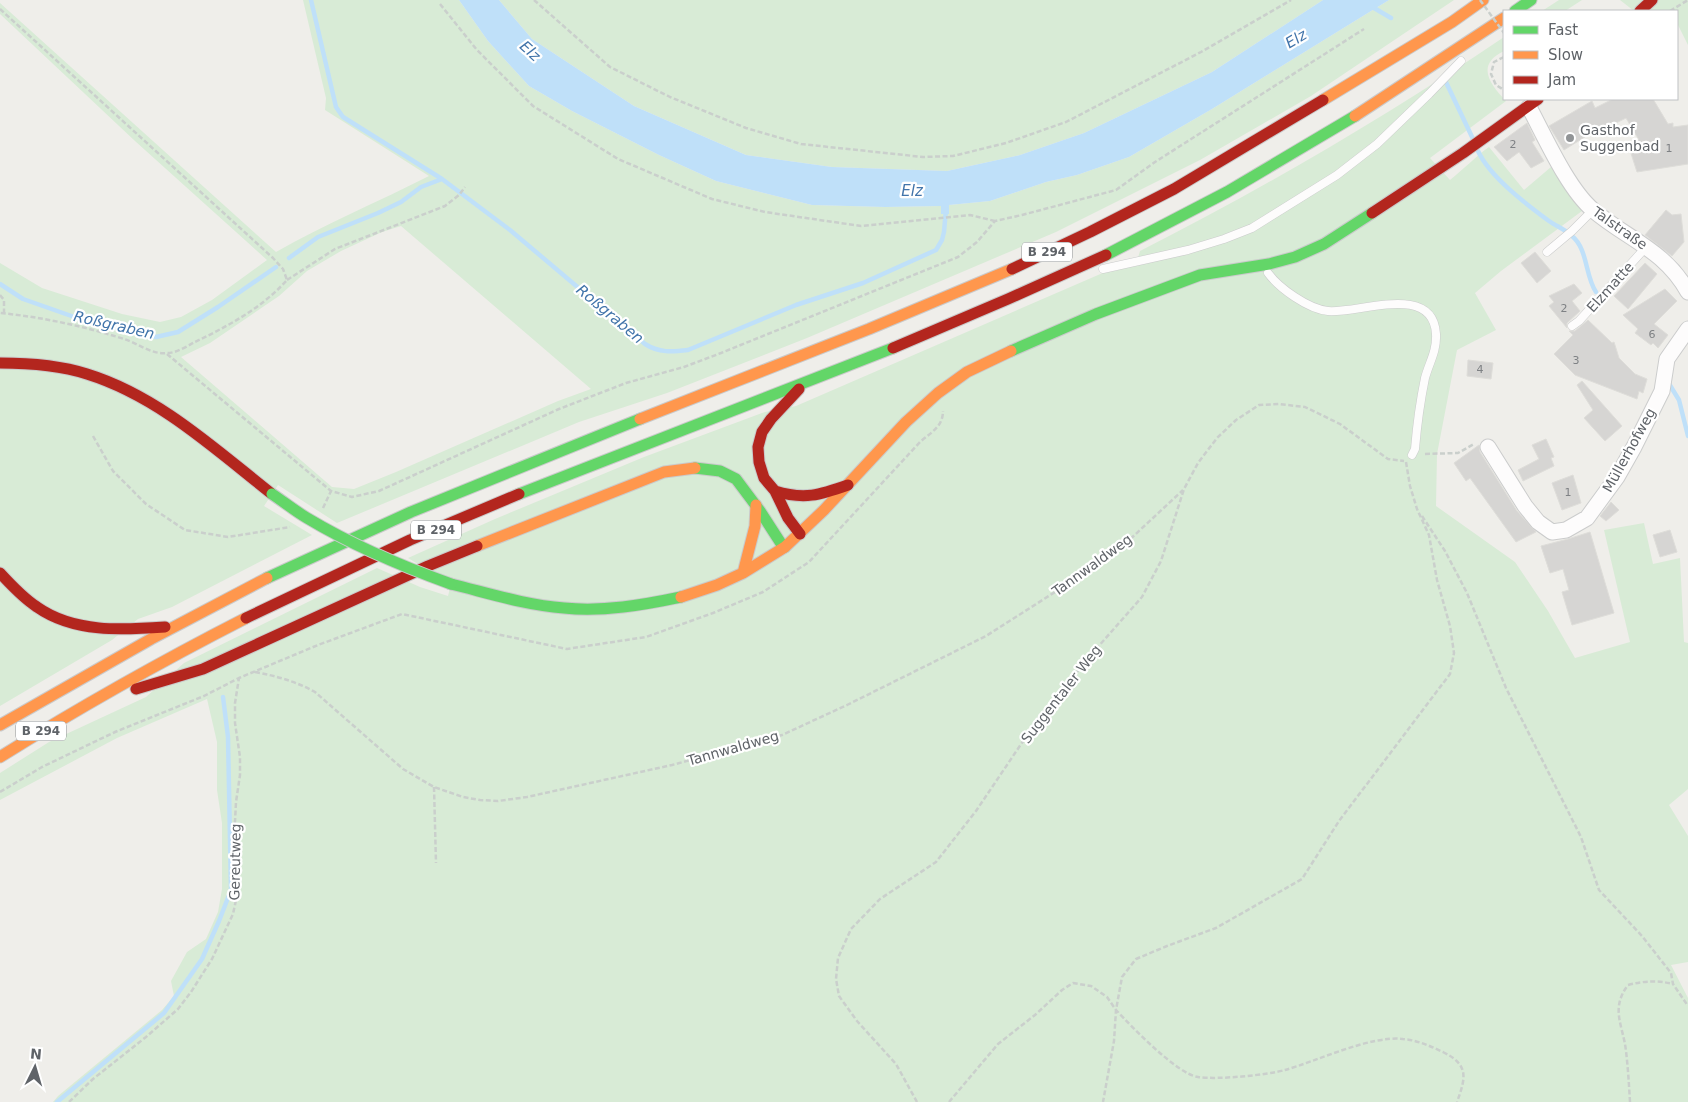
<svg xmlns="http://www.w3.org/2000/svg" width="1688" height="1102" viewBox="0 0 1688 1102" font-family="'DejaVu Sans',sans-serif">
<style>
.green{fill:#d8ebd6;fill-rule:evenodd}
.water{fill:#bfe0f9}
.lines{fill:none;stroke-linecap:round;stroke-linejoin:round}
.stream{stroke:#bfe0f9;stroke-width:4.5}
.building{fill:#d6d5d3;stroke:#deddd9}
.lane-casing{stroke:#cbcccc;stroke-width:9}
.street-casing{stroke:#cbcccc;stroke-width:17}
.fast-casing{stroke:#cacacb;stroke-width:13}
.slow-casing{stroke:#cacacb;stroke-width:13}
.jam-casing{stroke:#cacacb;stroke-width:13}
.path{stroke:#cacfcc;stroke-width:2.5;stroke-dasharray:5 2.5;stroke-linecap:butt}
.lane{stroke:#fdfcfc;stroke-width:8}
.street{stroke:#fdfcfc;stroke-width:15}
.fast{stroke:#63d668;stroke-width:11}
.slow{stroke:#ff974d;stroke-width:11}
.jam{stroke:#b3261e;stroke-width:11}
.fast-bridge-casing{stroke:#cacacb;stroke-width:13;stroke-linecap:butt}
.path-bridge{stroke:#cacfcc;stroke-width:2.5;stroke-dasharray:5 2.5;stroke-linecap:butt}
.fast-bridge{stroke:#63d668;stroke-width:11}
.poi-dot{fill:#919496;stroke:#fff;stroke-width:2}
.labels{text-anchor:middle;stroke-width:4.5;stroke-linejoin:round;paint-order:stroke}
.number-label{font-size:11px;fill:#7e8184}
.shield{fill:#fff;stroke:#8f9295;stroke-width:1}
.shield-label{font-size:12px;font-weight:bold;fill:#5f6368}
.poi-label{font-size:14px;fill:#5f6368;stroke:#fff;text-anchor:start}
.street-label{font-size:14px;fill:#5f6368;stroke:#fff}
.water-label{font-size:15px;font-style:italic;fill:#4174aa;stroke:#fff}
</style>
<rect width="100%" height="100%" fill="#efeeea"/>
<path class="green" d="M 303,0 L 459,0 L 488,41 L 529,86 L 572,111 L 659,155 L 716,181 L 812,205 L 885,207 L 941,206 L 941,214 L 948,214 L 949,205 L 990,201 L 1046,182 L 1077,175 L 1129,157 L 1212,109 L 1389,0 L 1454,0 L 1311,96 L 1200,160 L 1056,232 L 807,338 L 667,393 L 579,422 L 337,523 L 278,485 L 264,506 L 312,535 L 172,607 L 138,619 L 112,640 L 0,706 L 0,263 L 42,288 L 122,314 L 160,322 L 181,317 L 212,300 L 267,260 L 135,141 L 0,14 L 0,3 L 276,252 C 325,224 378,202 429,176 L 325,110 L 326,98 ZM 401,226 L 591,389 L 558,401 L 396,472 L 354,489 L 332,487 L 181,357 L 210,343 L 279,296 L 307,271 L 341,251 L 382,232 Z
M 499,0 L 1323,0 L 1212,72 L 1084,133 L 1020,155 L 947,171 L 832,167 L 746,155 L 634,106 L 532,39 Z
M 1559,0 L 1582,0 L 1565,11 L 1542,11 Z
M 1620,0 L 1688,0 L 1688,45 L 1678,25 L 1677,26 L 1677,11 L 1634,11 Z
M 1504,37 L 1504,51 C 1475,65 1490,84 1506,101 L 1430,158 L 1450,180 C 1464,169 1475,157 1489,147 L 1524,190 L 1551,167 L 1582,211 L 1501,271 L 1475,293 L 1496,330 L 1457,350 L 1437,454 L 1436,506 L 1515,562 L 1548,611 L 1575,658 L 1630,642 L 1604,530 L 1644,523 L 1653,564 L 1680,558 L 1684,642 L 1688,643 L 1688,789 L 1669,805 L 1688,836 L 1688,962 L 1671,965 L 1688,998 L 1688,1102 L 53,1102 L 58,1096 L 162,1010 L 174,996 L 171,981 L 187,952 L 206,939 L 218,912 L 222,889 L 222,823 L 217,790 L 217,742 L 207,699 L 117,738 L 0,800 L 0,773 L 49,742 L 146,697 L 184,663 L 377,568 L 420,587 L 448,596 L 451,584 L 408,558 L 495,519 L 644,457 L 765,412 L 796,406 L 1105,272 L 1136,265 L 1140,251 C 1266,187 1387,116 1504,37 Z"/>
<path class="water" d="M 459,0 L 499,0 L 532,39 L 634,106 L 746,155 L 832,167 L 947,171 L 1020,155 L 1084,133 L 1212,72 L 1323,0 L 1389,0 L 1212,109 L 1129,157 L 1077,175 L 1046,182 L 990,201 L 949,205 L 949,214 L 941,214 L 941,206 L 885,207 L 812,205 L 716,181 L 659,155 L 572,111 L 529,86 L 488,41 Z"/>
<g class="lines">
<path class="stream" d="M 311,0 L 336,107 L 343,117 L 442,179
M 1366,0 L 1374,8 L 1391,18
M 1444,78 L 1473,139
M 1478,151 C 1490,177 1526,204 1549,221 C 1556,226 1566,230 1572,236 C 1588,249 1585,276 1596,292
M 289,258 L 318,237 L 378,213 L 401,202 L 421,187 L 442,179 L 510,230 L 645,344 C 659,353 672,352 688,350 L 796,305 L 863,283 L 936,250 L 942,240 L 944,232 L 946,209
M 0,284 L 23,299 L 80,319 L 156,337 L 178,332 L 218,307 L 276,267
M 1668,382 L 1679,400 L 1688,436
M 57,1102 L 164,1013 L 202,959 L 219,921 L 231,890 L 228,737 L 223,697"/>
</g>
<path class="building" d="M 1613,99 L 1653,99 L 1668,124 L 1673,123 L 1673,127 L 1688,125 L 1688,164 L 1637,172 L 1628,144 L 1639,140 L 1626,118 L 1606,128 L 1604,125 L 1564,150 L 1549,126 L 1592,101 L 1595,108 Z
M 1527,123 L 1535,140 L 1532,142 L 1544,161 L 1531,168 L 1519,152 L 1507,161 L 1494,147 Z
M 1666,210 L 1672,215 L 1681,214 L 1684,242 L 1672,256 L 1645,235 Z
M 1535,252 L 1551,271 L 1537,283 L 1521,263 Z
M 1645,263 L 1657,274 L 1628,309 L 1614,296 Z
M 1574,284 L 1582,293 L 1572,301 L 1580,311 L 1567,323 L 1567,328 L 1549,306 L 1554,302 L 1549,296 Z
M 1665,289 L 1677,301 L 1654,324 L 1668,335 L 1658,348 L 1653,343 L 1651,345 L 1635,333 L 1638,329 L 1623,315 Z
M 1588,320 L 1612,343 L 1614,342 L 1619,358 L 1635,374 L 1647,379 L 1643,393 L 1639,391 L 1637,399 L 1575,375 L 1554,354 L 1573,335 L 1569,331 L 1575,331 Z
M 1468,360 L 1493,363 L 1491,379 L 1467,376 Z
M 1582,381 L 1622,426 L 1605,441 L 1584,418 L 1593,410 L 1577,385 Z
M 1546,439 L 1554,457 L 1551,458 L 1554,466 L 1523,481 L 1518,470 L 1539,459 L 1532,445 Z
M 1479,445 L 1480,452 L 1517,511 L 1536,532 L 1516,542 L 1470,478 L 1466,481 L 1454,463 Z
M 1573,475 L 1581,503 L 1562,510 L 1552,483 Z
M 1611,502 L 1619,510 L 1606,521 L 1600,516 Z
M 1670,530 L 1677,552 L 1660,557 L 1653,535 Z
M 1590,532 L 1614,613 L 1572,625 L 1562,592 L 1569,590 L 1563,569 L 1550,573 L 1541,546 L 1568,539 Z"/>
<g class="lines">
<defs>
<path id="lane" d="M 1547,252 L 1572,231 L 1593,210
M 1103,269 L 1188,250 L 1224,239 L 1252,228 L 1337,175 L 1377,144 L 1429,94 L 1461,61
M 1268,273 C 1279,288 1308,309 1328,311 C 1358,314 1433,282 1436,334 C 1437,351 1429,363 1425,378 C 1420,402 1417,425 1415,449 L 1412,455
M 1572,326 L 1579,321 L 1647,246"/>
<path id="street" d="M 1529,107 C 1545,137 1568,189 1593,210 C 1627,239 1665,250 1688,292
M 1488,447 L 1525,506 L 1538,522 L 1552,532 L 1566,530 L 1587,518 L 1617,477 L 1634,447 L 1662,391 L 1667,359 L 1688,329"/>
<path id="fast" d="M 1515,11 L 1531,0
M 1106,255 L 1227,192 L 1355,116
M 1011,351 L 1096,314 L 1200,275 L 1269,264 L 1295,257 L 1324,244 L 1372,213
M 695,468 L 720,471 L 736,479 L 760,511 L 782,545 L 785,547
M 519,494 L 893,348
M 267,578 L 411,512 L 640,419
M 451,584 C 488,593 525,605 564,608 C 603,612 643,605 681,597"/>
<path id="slow" d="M 1323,100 L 1452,22 L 1483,0
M 1355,116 L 1504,18
M 640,419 L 869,329 L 1012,269
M 477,546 L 664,472 L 695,468
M 743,573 L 755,526 L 756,505
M 681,597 L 717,585 L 743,573 L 785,547 L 824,510 L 906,422 L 938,393 L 967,372 L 1011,351
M 0,725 L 151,639 L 267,578
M 0,757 C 80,707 162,661 246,618"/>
<path id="jam" d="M 1640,11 L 1652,0
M 1372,213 L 1463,153 L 1538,99
M 1012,269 L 1090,232 L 1174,189 L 1323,100
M 893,348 L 1008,299 L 1106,255
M 0,363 C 29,363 59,365 87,374 C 158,396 215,449 272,494
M 799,389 L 771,419 L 762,432 L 758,447 L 759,462 L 764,478 L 775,491 L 788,518 L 800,534
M 775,491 C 804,500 820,495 848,485
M 0,573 C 11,585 23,598 37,607 C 74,633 122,630 165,627
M 246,618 L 410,540 L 519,494
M 136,689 L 203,669 L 428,566 L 477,546"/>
</defs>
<use href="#lane" class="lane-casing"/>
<use href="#street" class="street-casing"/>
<use href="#fast" class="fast-casing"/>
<use href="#slow" class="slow-casing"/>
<use href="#jam" class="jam-casing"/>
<path class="path" d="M 534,0 L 610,67 L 670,97 L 746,128 L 801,144 L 923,157 L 953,156 L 1006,143 L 1066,122 L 1201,52 L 1291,0
M 440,4 L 477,50 L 533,106 L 618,159 L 712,199 L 765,212 L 861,226 L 970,215 L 995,221
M 0,9 L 273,258 L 283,269 L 287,280 C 262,308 228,326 195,342 C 187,346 177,353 167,353 C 152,355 137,343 124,339 C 83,326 42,317 0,313
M 1670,11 L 1688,0
M 1504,57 L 1494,62 L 1491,74 L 1496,85 L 1504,90
M 287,280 L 335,249 L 445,206 L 459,195 L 465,187
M 0,295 L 4,300 L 4,314
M 167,354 L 331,491 L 352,497 L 379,491 L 559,409 L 626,383 L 684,367 L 721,353 L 958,257 L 977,242 L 995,221 L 1022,215 L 1116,190 L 1155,162 L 1364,29
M 93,436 L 113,471 L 146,504 L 185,530 L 228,537 L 290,527
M 1425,454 L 1458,453 L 1474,444
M 1406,462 L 1410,486 L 1417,509 L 1429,535 L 1437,580 L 1450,626 L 1454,653 L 1450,674 L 1339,821 L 1302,879 L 1216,928 L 1167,946 L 1136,959 L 1122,977 L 1116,1010 C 1132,1027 1177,1074 1198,1077 C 1218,1080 1266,1075 1285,1070 C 1317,1061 1371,1035 1403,1039 C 1417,1040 1430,1046 1443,1052 C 1469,1065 1466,1077 1457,1102
M 323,508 L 331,491
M 1422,516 L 1445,551 L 1467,593 L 1506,688 L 1581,837 L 1599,890 L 1642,936 L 1671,973 L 1673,984 L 1688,1006
M 255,672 C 276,676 295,681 315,692 L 403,769 L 434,787 L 463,797 L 480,800 L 498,801 L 527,797 L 672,765 L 782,735 L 847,705 L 986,636 L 1066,585 L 1125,544 L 1183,490
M 434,787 L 436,863
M 0,792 L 42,767 L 115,732 L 204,696 L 239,678 L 318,645 L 402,614 L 567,649 L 646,637 L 713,613 L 763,592 L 809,562 L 921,441 C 932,432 943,426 943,411
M 69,1102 L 93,1079 L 146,1037 L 178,1009 L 191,992 L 212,959 L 233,914 L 236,900 L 236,882 L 234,841 L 236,802 L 240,775 L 240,757 L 235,723 L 235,703 L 239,678
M 917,1102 L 896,1064 L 857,1021 L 839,996 L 836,979 L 838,958 L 851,929 L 880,899 L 936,862 L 976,811 L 1040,716 L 1097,648 L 1142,597 L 1161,561 L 1184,489 L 1198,463 L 1217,438 L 1236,420 L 1259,405 L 1279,404 L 1305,407 L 1340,424 L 1388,459 L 1404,461
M 949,1102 L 998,1044 L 1035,1015 L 1062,990 L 1073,983 L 1091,986 L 1107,997 L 1116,1010 L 1114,1041 L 1103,1102
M 1630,1102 C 1629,1085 1628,1068 1626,1051 C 1623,1025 1610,1009 1628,985 C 1644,981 1657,980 1673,984"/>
<use href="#lane" class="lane"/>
<use href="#street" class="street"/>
<use href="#fast" class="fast"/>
<use href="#slow" class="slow"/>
<use href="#jam" class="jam"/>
<defs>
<path id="fast-bridge" d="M 272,494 C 284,502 295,511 307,518 C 352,545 401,566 451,584"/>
</defs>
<use href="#fast-bridge" class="fast-bridge-casing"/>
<path class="path-bridge" d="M 1480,0 L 1504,33"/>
<use href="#fast-bridge" class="fast-bridge"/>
</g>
<circle class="poi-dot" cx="1570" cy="138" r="5"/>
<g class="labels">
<g class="number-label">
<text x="1513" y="148">2</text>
<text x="1669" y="152">1</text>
<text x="1564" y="312">2</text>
<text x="1652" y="338">6</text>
<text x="1576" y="364">3</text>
<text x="1480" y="373">4</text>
<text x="1568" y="496">1</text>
</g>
<g class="shield">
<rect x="1022" y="242.5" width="50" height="19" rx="4"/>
<rect x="411" y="520.5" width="50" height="19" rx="4"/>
<rect x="16" y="721.5" width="50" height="19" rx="4"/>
</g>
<g class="shield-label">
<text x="1047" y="256">B 294</text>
<text x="436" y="534">B 294</text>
<text x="41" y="735">B 294</text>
</g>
<g class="poi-label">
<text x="1580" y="135">Gasthof<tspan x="1580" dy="16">Suggenbad</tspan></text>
</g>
<g class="street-label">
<text transform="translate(1620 228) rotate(35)" y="5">Talstraße</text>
<text transform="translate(1610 287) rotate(-48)" y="5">Elzmatte</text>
<text transform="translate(1629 450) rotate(-61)" y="5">Müllerhofweg</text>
<text transform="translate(1092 565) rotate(-36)" y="5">Tannwaldweg</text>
<text transform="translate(1061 694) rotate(-52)" y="5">Suggentaler Weg</text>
<text transform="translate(733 748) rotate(-16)" y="5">Tannwaldweg</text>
<text transform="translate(235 862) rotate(-89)" y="5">Gereutweg</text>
</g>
<g class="water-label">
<text transform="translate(1296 39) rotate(-31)" y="5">Elz</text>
<text transform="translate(530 51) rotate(42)" y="5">Elz</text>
<text x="912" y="196">Elz</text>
<text transform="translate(610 314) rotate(40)" y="5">Roßgraben</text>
<text transform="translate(114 325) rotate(13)" y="5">Roßgraben</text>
</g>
</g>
<rect x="1503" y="10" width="175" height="90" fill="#ffffff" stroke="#bfc1c3"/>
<rect x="1513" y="26" width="25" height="8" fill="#63d668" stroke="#bfc1c3"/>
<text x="1548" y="35" font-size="15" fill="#5f6368">Fast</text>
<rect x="1513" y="51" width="25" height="8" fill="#ff974d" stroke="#bfc1c3"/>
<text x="1548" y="60" font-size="15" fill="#5f6368">Slow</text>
<rect x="1513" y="76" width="25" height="8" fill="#b3261e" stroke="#bfc1c3"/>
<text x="1548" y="85" font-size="15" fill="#5f6368">Jam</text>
<g transform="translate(35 1067) rotate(5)" stroke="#ffffff" stroke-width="4" paint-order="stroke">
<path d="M0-4L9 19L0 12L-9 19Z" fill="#5f6368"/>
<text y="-8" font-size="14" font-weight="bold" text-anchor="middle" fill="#5f6368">N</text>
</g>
</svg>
